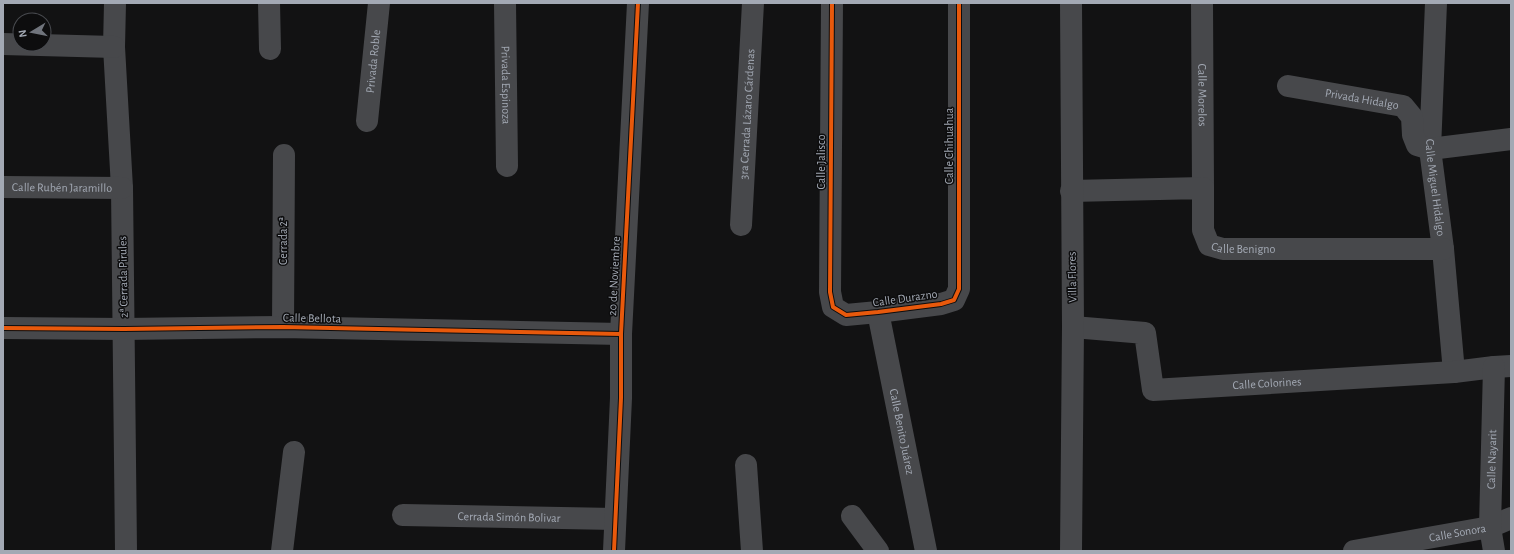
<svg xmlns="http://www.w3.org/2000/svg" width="1514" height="554" viewBox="0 0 1514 554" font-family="'Alegreya Sans',sans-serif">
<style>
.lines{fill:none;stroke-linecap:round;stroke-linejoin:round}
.minor{stroke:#47484b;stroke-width:22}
.cycleway-casing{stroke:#0d0d0e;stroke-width:6}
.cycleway{stroke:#e8590c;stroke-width:4}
.labels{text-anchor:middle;stroke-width:3;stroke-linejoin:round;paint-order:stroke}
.street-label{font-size:12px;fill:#a3a9b4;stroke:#0d0d0e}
</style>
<rect width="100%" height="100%" fill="#121213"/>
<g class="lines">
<g class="minor">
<path d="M 115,3 L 114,47 L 122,188 L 126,551"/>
<path d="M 269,3 L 270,49"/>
<path id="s1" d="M 505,3 L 507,166"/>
<path d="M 832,3 L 830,292 L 833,307 L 846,315 L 878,312 L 941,304 L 954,300 L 959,289 L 959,3"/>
<path id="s2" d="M 1202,3 L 1203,188"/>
<path id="s3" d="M 1436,3 L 1430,149 L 1443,249 L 1454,372"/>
<path d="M 3,44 L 114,47"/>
<path id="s4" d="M 1288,86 L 1403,106 L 1412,117 L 1413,135 L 1417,145 L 1430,149 L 1511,139"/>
<path id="s5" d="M 367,121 L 379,3"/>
<path id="s6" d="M 3,187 L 122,188"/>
<path id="s7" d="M 1071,191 L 1203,188 L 1203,230 L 1209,245 L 1223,249 L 1443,249"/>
<path id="s8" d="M 741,225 L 753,3"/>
<path id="s9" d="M 878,312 L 926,551"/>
<path d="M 283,327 L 284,155"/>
<path id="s10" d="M 1073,327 L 1145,333 L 1153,390 L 1454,372 L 1494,367 L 1511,366"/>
<path d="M 3,328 L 124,329 L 283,327 L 621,334"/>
<path d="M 746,465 L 752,551"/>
<path id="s11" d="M 403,515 L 615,519"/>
<path d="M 852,516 L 878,551"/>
<path d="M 282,551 L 294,452"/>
<path d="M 614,551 L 621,398 L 621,334 L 638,3"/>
<path d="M 1071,551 L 1073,327 L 1071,3"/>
<path id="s12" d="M 1354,551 L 1490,527 L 1511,518"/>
<path id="s13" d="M 1494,551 L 1490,527 L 1494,367"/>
</g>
<defs>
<path id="cycleway" d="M 832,3 L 830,292 L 833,307 L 846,315 L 878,312 L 941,304 L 954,300 L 959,289 L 959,3
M 3,328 L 124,329 L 283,327 L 621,334
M 614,551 L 621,398 L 621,334 L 638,3"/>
</defs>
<use href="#cycleway" class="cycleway-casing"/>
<use href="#cycleway" class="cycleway"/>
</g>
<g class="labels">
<g class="street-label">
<text dy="4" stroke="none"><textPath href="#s5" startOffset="60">Privada Roble</textPath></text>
<text dy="4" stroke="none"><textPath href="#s1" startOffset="82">Privada Espinoza</textPath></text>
<text dy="4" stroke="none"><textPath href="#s2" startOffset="92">Calle Morelos</textPath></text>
<text dy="4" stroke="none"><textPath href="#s4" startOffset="75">Privada Hidalgo</textPath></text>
<text dy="4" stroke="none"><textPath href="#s8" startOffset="111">3ra Cerrada Lázaro Cárdenas</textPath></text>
<text transform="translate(949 146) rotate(-90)" y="4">Calle Chihuahua</text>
<text transform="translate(821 162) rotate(-90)" y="4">Calle Jalisco</text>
<text dy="4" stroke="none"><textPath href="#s6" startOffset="59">Calle Rubén Jaramillo</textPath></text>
<text dy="4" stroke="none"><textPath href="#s3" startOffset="185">Calle Miguel Hidalgo</textPath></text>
<text transform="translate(283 241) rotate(-90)" y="4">Cerrada 2ª</text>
<text dy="4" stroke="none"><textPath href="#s7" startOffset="225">Calle Benigno</textPath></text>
<text transform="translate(614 276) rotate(-87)" y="4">20 de Noviembre</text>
<text transform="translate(123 277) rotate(-91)" y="4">2ª Cerrada Pirules</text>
<text transform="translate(1072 277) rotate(-91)" y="4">Villa Flores</text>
<text transform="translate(905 298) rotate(-8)" y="4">Calle Durazno</text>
<text transform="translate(312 318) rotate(1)" y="4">Calle Bellota</text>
<text dy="4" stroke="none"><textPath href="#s10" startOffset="244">Calle Colorines</textPath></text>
<text dy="4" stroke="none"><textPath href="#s9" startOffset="122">Calle Benito Juárez</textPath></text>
<text dy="4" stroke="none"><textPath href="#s13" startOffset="92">Calle Nayarit</textPath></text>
<text dy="4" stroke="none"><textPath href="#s11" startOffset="106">Cerrada Simón Bolivar</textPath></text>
<text dy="4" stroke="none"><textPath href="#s12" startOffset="105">Calle Sonora</textPath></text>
</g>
</g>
<rect width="1514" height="554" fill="none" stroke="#a3a9b4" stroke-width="8"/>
<g transform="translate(32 32) rotate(260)"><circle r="19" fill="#0d0d0e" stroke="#494b50"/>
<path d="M0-3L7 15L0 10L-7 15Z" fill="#70747c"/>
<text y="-6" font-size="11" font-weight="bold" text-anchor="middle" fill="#a3a9b4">N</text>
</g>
</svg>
